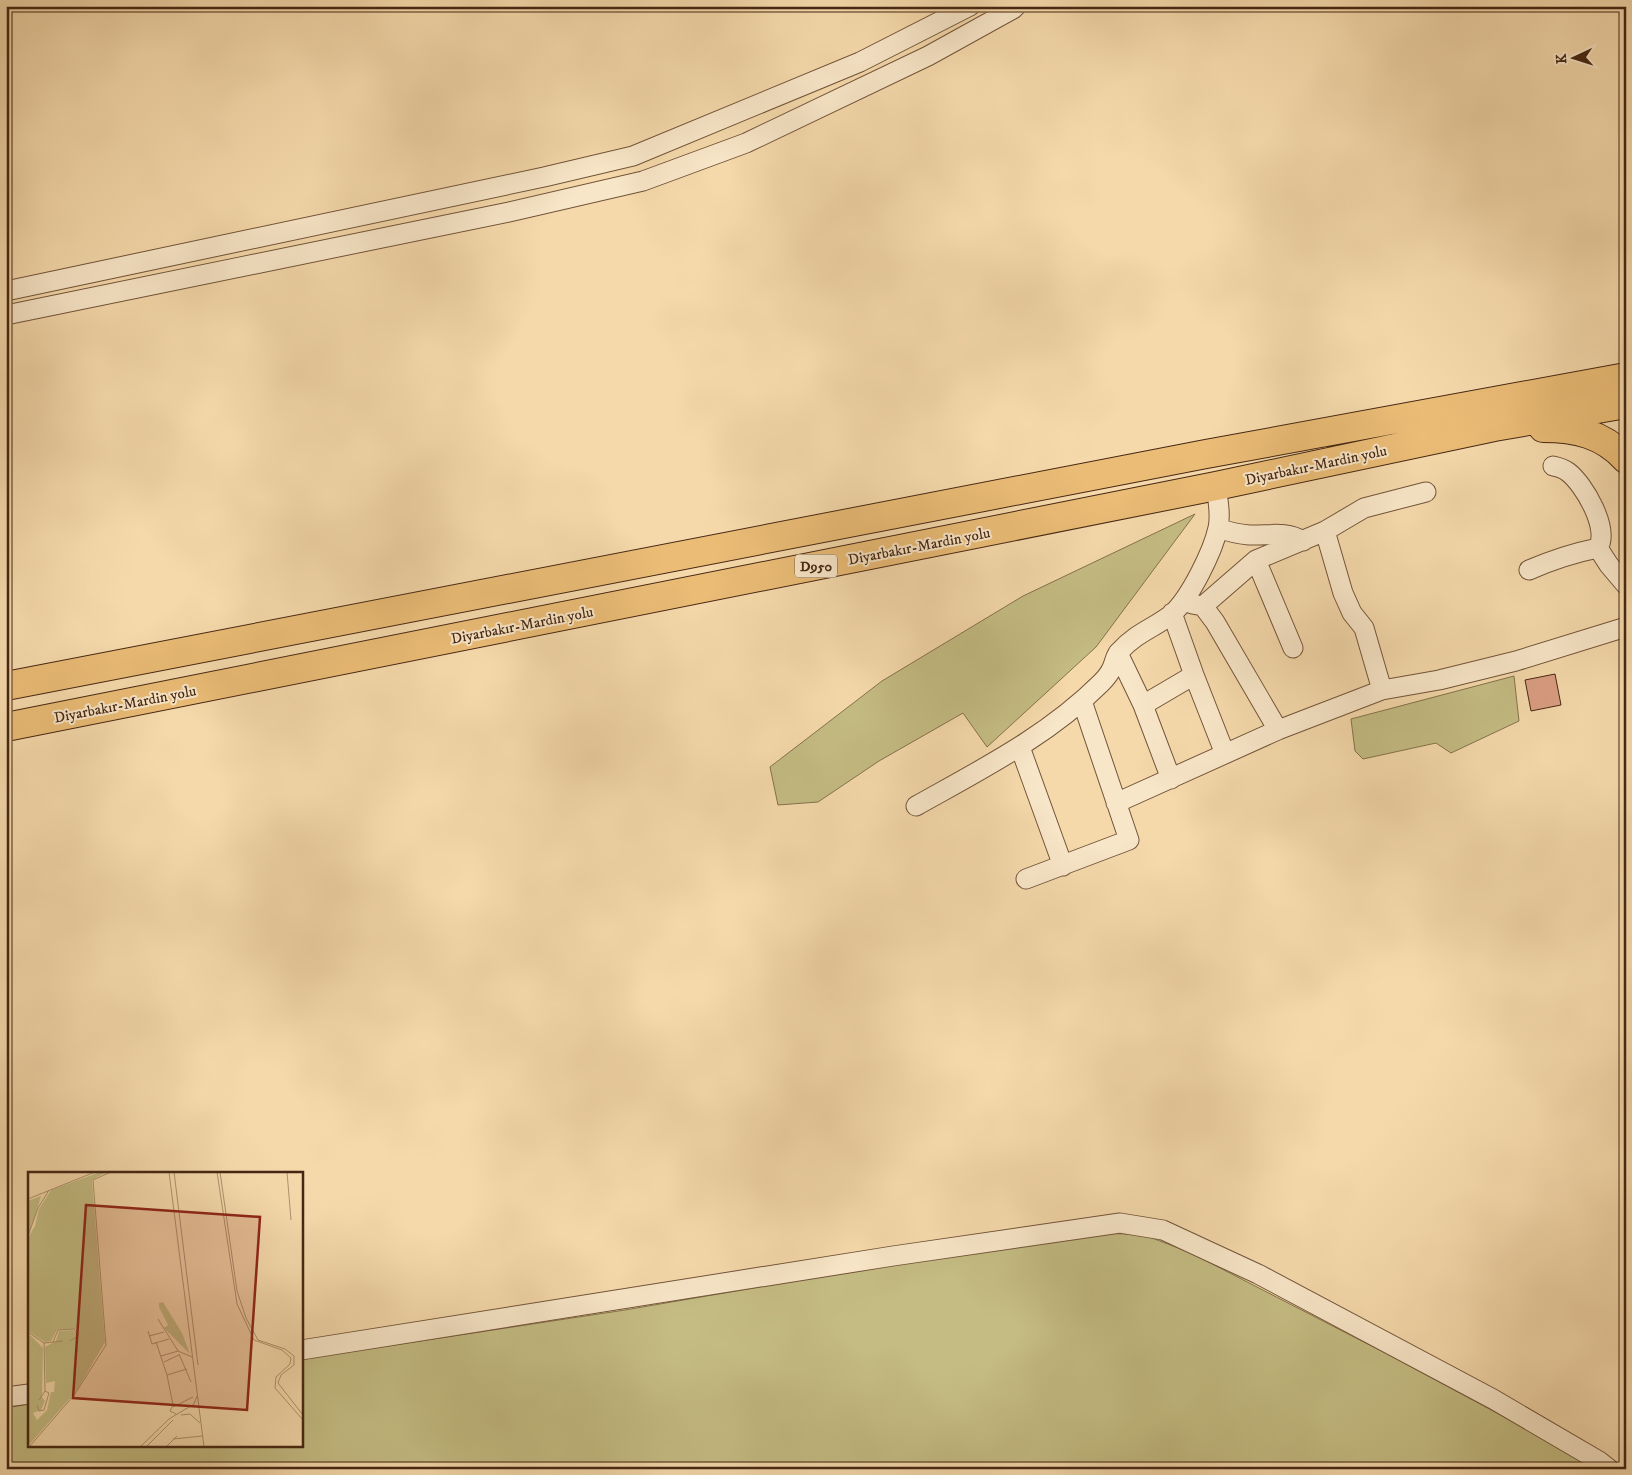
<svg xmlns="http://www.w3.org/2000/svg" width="1632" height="1475" viewBox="0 0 1632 1475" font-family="'IM FELL DW Pica',serif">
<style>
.green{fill:#c4bc83;stroke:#85724b}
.building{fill:#da9e83;stroke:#462713}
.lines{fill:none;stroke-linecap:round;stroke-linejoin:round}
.minor-casing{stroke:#725439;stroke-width:21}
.highway-casing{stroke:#462713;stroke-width:30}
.minor{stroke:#f8e6c8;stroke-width:19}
.highway{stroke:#eabc76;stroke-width:28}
.labels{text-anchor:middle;stroke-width:4;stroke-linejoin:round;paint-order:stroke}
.shield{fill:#f8e6c8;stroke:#7b6049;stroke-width:1}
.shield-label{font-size:14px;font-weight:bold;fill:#462713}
.street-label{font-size:15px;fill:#462713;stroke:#f8e6c8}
.inset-road{fill:none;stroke:#af926e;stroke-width:1}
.view{fill:#8f2418;fill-opacity:0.15;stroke:#8f2418;stroke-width:2.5}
.inset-edge{fill:none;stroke:#462713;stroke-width:2.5}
</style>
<rect width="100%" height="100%" fill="#f5d9ab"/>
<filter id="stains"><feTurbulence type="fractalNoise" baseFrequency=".004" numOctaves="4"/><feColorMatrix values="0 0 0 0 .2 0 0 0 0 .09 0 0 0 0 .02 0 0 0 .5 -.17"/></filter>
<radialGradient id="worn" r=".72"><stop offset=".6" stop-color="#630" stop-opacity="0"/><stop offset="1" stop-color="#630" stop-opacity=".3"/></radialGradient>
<path class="green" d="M 1195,514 L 1096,647 L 987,747 L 963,713 L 879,761 L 818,802 L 778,805 L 770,767 L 882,681 L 1023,596 Z
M 1514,676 L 1519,721 L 1451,753 L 1436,743 L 1363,759 L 1355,751 L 1351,719 Z
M 1105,1233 L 1144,1235 L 1189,1252 L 1387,1354 L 1560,1447 L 1592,1469 L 1114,1469 C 1103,1464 1091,1467 1080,1469 L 6,1469 L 6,1408 L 29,1404 L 29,1446 L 301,1446 L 301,1359 L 625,1310 L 952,1254 Z"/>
<path class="building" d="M 1555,674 L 1561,705 L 1531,711 L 1525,680 Z"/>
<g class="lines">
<defs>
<path id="minor" d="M 6,291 L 544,177 L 633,156 L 860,62 L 970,6
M 6,315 L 509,212 L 643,181 L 746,143 L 928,56 L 1013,9 L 1016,6
M 1553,466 C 1558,467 1564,469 1568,472 C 1584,484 1610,529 1598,548
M 1218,528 C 1229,532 1238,534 1249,535 C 1268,536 1285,530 1303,541
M 1325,531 L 1343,593 L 1352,613 L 1364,628 L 1382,690
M 1598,548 L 1609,565 L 1626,585
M 1256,560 L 1293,648
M 1529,570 C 1552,560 1573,553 1598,548
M 1192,604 L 1203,606 L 1215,622 L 1278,730
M 1203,606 L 1256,560 L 1325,531 L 1364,508 L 1426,492
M 1172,613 L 1194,675 L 1225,754
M 1118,653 L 1143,705 L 1171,779
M 1143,705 L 1194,675
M 1020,747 L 1063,866
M 1116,803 L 1278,730 L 1382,690 L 1439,680 L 1516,661 L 1626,627
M 916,806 C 980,770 1048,736 1101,683 C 1105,679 1110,673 1112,668 C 1115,662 1115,655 1120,651 C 1136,633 1154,628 1172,614 C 1190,598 1213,551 1218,528 C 1221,515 1218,500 1216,486
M 1026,879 L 1129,840 L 1082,701
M 301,1350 L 893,1256 L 1120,1223 L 1163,1230 L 1258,1274 L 1493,1399 L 1599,1461 L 1609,1469
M 6,1397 L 29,1394"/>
<path id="highway" d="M 1543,428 C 1576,428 1603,434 1626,459
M 6,686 L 1206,454 L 1626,377
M 6,727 L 1216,486 L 1494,427 L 1626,404"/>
</defs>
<use href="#minor" class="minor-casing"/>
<use href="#highway" class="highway-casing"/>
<use href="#minor" class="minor"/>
<use href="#highway" class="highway"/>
</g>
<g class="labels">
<rect class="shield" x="795" y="554.5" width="42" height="23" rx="4"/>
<g class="shield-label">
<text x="816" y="571">D950</text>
</g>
<g class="street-label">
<text transform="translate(1316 465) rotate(-12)" y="5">Diyarbakır-Mardin yolu</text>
<text transform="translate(919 546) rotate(-11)" y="5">Diyarbakır-Mardin yolu</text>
<text transform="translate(522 625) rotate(-11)" y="5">Diyarbakır-Mardin yolu</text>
<text transform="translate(125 704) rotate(-11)" y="5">Diyarbakır-Mardin yolu</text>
</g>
</g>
<g transform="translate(28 1172)">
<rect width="275" height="275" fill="#f5d9ab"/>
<path d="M 72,0 L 79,0 L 64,8 L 77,170 L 49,218 L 0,274 L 0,161 L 15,176 L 14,225 L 17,229 L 13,238 L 5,241 L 9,248 L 19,238 L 23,220 L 26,220 L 27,209 L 18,211 L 17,175 L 28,169 L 31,159 L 45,158 L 49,163 L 42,169 L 50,162 L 47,157 L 29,158 L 23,169 L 17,170 L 0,159 L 0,66 L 7,54 L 11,37 L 23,18 ZM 13,24 L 6,48 L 0,62 L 0,29 ZM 135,130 L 154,161 L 162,182 L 136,156 L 140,153 L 131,135 L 131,131 Z" fill="#c4bc83"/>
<path class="inset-road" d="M 141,0 L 176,275M 146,0 L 170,193M 189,0 L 209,132 L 226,168 L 254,178 L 263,186 L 262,192 L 248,205 L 247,216 L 275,248M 192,0 L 209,119 L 218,146 L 230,168 L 257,177 L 266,184 L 266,193 L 253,203 L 250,211 L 275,243M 259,0 L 263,48M 0,27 L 67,0M 0,64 L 10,36 L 21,18M 130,147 L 150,179 L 164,185M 120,159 L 124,172 L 141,167M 0,160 L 16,171 L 35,169M 121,164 L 136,160M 25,170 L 30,158 L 46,157 L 50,164 L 42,169M 128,170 L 139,203 L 145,233 L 142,239 L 148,242M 151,182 L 163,210M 133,184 L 150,179M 136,190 L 151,183M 139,203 L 159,197M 11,228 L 17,219 L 16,171M 9,233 L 11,239 L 16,238 L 21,221 L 17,219M 145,235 L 165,225M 153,243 L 162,242 L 172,251M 145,267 L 174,264M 1,275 L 47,222 L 78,173 L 65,8 L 83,0M 112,275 L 141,247 L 166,232 L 169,224M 118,275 L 145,248M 138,275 L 149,264"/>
<path class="view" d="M 58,33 L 232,45 L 219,238 L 45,226 Z"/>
<rect width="275" height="275" class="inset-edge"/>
</g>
<rect width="1632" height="1475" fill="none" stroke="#f5d9ab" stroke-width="25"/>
<rect x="8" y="8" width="1617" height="1460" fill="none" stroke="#462713" stroke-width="2.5"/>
<rect x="12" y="12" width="1607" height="1450" fill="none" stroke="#462713"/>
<g transform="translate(1574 58) rotate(266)" stroke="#f8e6c8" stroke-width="4" paint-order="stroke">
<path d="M0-4L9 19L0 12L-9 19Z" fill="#462713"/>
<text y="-8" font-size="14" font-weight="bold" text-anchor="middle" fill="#462713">K</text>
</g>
<rect width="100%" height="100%" filter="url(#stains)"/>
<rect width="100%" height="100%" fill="url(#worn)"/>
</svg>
